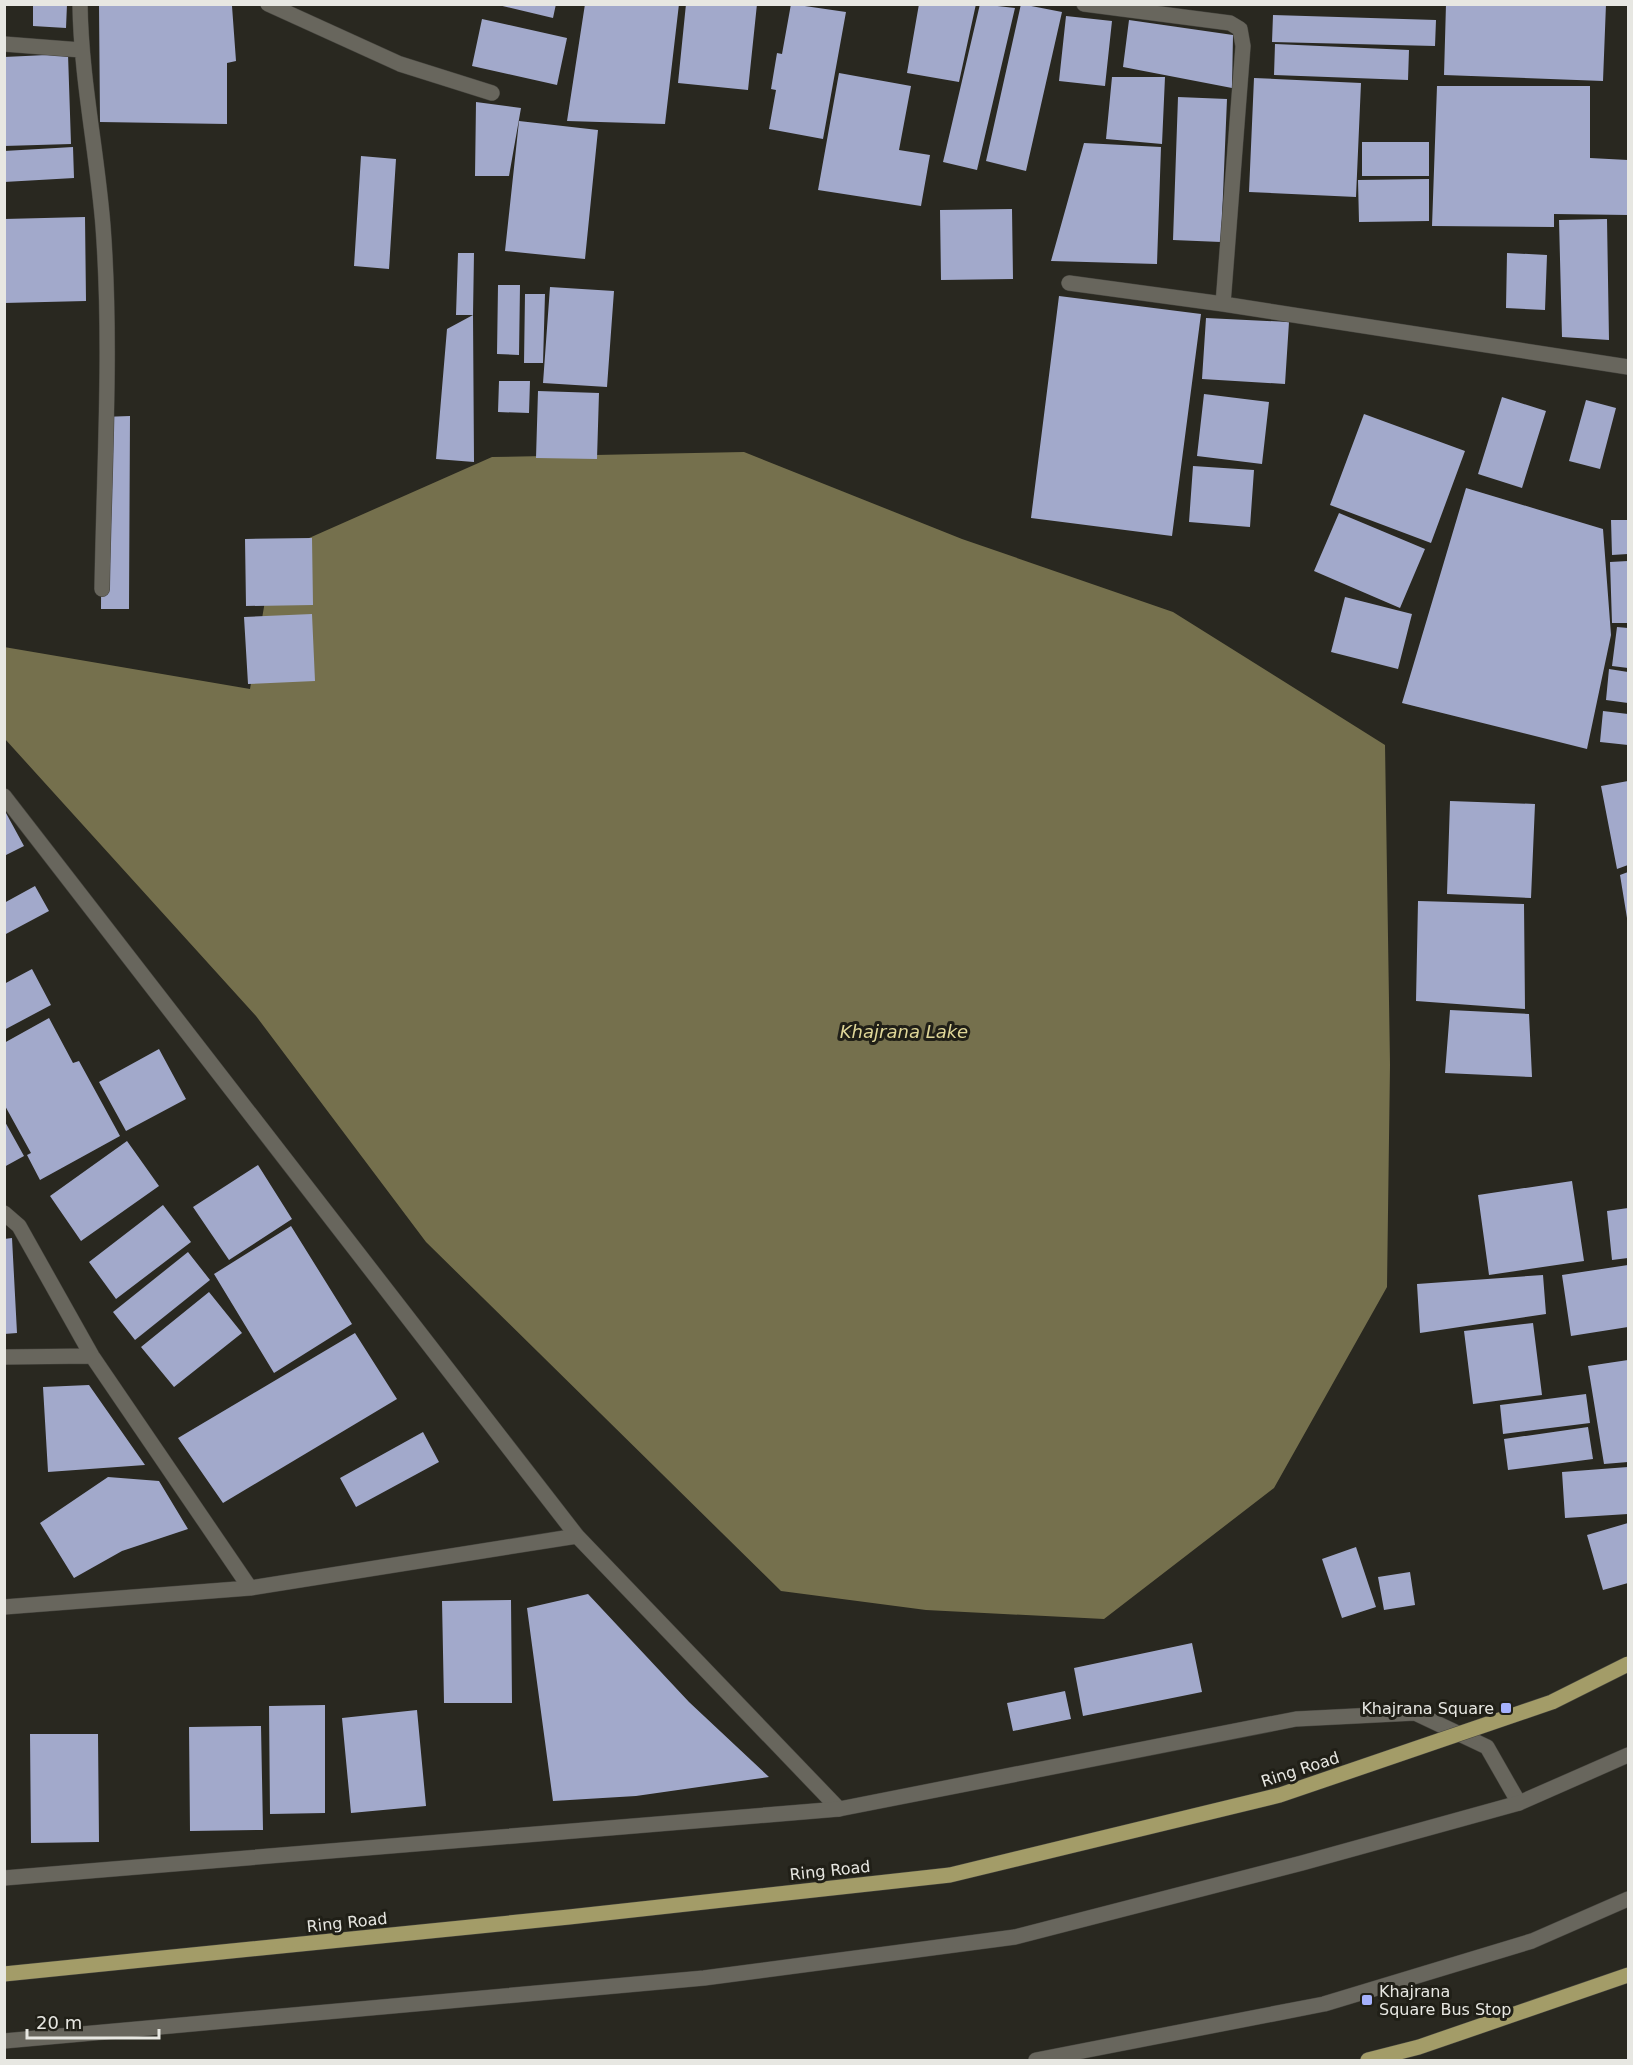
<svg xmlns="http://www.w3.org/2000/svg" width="1633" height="2065" viewBox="0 0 1633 2065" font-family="'DejaVu Sans',sans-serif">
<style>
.water{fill:#75704d}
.building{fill:#a2a9cb}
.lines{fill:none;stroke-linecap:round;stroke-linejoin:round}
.minor-casing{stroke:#45443e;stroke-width:16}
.tertiary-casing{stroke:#45443e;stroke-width:16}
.secondary-casing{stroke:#45443e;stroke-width:16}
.primary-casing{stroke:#45443e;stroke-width:16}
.minor{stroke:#68665d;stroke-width:15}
.tertiary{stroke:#68665d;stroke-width:15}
.secondary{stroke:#68665d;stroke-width:15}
.primary{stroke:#a39c68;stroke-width:15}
.primary-bridge-casing{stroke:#45443e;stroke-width:16;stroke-linecap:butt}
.primary-bridge{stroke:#a39c68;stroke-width:15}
.poi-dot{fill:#a5b1fc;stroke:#201f17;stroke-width:2}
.labels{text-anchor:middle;stroke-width:6;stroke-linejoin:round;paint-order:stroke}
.poi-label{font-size:16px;fill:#e7e7e2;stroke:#201f17;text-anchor:end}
.street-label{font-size:16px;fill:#e7e7e2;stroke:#201f17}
.water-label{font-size:18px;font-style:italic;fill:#dfd698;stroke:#201f17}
</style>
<rect width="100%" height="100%" fill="#292820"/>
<path class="water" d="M 744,452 L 962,539 L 1173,612 L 1385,745 L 1390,1065 L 1387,1287 L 1274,1488 L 1104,1619 L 926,1610 L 781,1591 L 426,1242 L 256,1016 L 5,739 L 4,647 L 250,689 L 273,554 L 492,457 Z"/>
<path class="building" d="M 33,4 L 67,4 L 66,28 L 33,26 Z
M 99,4 L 232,6 L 236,61 L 227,63 L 227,124 L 100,122 Z
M 494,4 L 556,4 L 553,18 Z
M 585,4 L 679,4 L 665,124 L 567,121 Z
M 686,4 L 757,4 L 748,90 L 678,83 Z
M 791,4 L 846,12 L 823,139 L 769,129 L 776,90 L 771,89 L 777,53 L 782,54 Z
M 919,4 L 976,4 L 959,82 L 907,73 Z
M 980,4 L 1015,8 L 977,170 L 943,162 Z
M 1021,4 L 1062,12 L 1026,171 L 986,161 Z
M 1446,4 L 1606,4 L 1603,81 L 1444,75 Z
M 1273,15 L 1436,20 L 1435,46 L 1272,42 Z
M 1066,16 L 1112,21 L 1105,86 L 1059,81 Z
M 482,19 L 567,38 L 557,85 L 472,66 Z
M 1129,20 L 1233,35 L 1232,88 L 1123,67 Z
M 1275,44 L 1409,50 L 1408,80 L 1274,75 Z
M 68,54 L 71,144 L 4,146 L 4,57 Z
M 839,73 L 911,86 L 899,150 L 930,155 L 921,206 L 818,190 Z
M 1112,77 L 1165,77 L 1162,144 L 1106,139 Z
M 1254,78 L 1361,83 L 1356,197 L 1249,192 Z
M 1437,86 L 1590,86 L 1590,158 L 1628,160 L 1628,215 L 1554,214 L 1554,227 L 1432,226 Z
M 1178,97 L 1227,99 L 1221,242 L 1173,240 Z
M 476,102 L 521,108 L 509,176 L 475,176 Z
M 519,121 L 598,130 L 585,259 L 505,251 Z
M 1362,142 L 1429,142 L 1429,176 L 1362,176 Z
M 1084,143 L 1161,147 L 1157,264 L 1051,261 Z
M 73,147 L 74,178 L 4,182 L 4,151 Z
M 361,156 L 396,159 L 389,269 L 354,266 Z
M 1429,179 L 1429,221 L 1359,222 L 1358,180 Z
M 1012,209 L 1013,279 L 941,280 L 940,210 Z
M 85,217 L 86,301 L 4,303 L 4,219 Z
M 1607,219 L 1609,340 L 1562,337 L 1559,220 Z
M 458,253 L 474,253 L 473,315 L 456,315 Z
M 1507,253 L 1547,255 L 1545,310 L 1506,308 Z
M 498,285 L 520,285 L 519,355 L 497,354 Z
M 550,287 L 614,291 L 607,387 L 543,383 Z
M 525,294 L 545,294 L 543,363 L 524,363 Z
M 1059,296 L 1201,314 L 1172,536 L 1031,518 Z
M 473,315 L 474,462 L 436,459 L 447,329 Z
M 1206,318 L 1289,322 L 1285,384 L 1202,379 Z
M 499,381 L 530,381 L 529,413 L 498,412 Z
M 538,391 L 599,393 L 597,459 L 536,458 Z
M 1204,394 L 1269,402 L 1262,464 L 1197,456 Z
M 1502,397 L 1546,411 L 1522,488 L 1478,474 Z
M 1586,400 L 1616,408 L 1600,469 L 1569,461 Z
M 1364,414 L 1465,451 L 1431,543 L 1330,505 Z
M 130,416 L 129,609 L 101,609 L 102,417 Z
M 1193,466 L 1254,470 L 1250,527 L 1189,522 Z
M 1466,488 L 1603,529 L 1611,635 L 1587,749 L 1402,703 Z
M 1339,513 L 1425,549 L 1400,608 L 1314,571 Z
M 1611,520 L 1628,520 L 1628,554 L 1612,555 Z
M 312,538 L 313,605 L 246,606 L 245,539 Z
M 1628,561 L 1628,623 L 1612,623 L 1610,562 Z
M 1345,597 L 1412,614 L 1398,669 L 1331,652 Z
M 312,614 L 315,681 L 248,684 L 244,617 Z
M 1617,627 L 1628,628 L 1628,668 L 1612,666 Z
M 1609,669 L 1628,672 L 1628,703 L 1606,700 Z
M 1603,711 L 1628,714 L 1628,745 L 1600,742 Z
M 1628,781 L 1628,865 L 1617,869 L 1601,786 Z
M 1450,801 L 1535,804 L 1531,898 L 1447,894 Z
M 6,813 L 24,846 L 4,856 L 4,814 Z
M 1628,872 L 1628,918 L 1627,918 L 1620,875 Z
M 35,886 L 49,911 L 4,935 L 4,903 Z
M 1418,901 L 1524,904 L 1525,1009 L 1416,1001 Z
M 32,969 L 51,1005 L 4,1030 L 4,984 Z
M 1450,1010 L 1529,1014 L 1532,1077 L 1445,1073 Z
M 49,1018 L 73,1063 L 79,1061 L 120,1136 L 40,1180 L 27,1155 L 31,1153 L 4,1104 L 4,1043 Z
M 159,1049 L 186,1099 L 126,1131 L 99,1082 Z
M 4,1120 L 24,1156 L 4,1167 Z
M 127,1141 L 159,1186 L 81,1241 L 50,1196 Z
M 258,1165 L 292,1219 L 229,1260 L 193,1207 Z
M 1572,1181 L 1584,1261 L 1489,1275 L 1478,1195 Z
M 163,1205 L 191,1242 L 116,1299 L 89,1262 Z
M 1628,1208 L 1628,1258 L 1612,1260 L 1607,1211 Z
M 291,1226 L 352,1324 L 274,1373 L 214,1274 Z
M 12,1238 L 17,1333 L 4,1334 L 4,1239 Z
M 188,1252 L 210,1280 L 135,1340 L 113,1312 Z
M 1628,1265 L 1628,1327 L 1571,1336 L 1562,1275 Z
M 1543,1275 L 1546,1314 L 1420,1333 L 1417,1284 Z
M 209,1292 L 242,1333 L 174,1387 L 141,1347 Z
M 1533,1323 L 1542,1395 L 1473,1404 L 1464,1331 Z
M 355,1333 L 397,1399 L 223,1503 L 178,1438 Z
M 1628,1360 L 1628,1462 L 1604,1464 L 1588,1366 Z
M 89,1385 L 145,1465 L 48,1472 L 43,1387 Z
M 1586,1394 L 1590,1423 L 1503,1434 L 1500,1405 Z
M 1588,1427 L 1593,1459 L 1508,1470 L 1504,1439 Z
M 423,1432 L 439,1462 L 356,1507 L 340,1478 Z
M 1628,1467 L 1628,1514 L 1565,1518 L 1562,1472 Z
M 108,1477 L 159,1481 L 188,1529 L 122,1551 L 74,1578 L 40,1523 Z
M 1628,1523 L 1628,1583 L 1603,1590 L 1587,1535 Z
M 1356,1547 L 1376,1607 L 1342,1618 L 1322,1559 Z
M 1410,1572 L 1415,1605 L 1384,1610 L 1378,1577 Z
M 588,1594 L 689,1702 L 769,1777 L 636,1796 L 553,1801 L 527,1608 Z
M 511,1600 L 512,1703 L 444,1703 L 442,1601 Z
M 1192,1643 L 1202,1692 L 1083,1716 L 1074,1668 Z
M 1065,1691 L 1071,1719 L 1013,1731 L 1007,1703 Z
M 325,1705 L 325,1813 L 270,1814 L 269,1706 Z
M 417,1710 L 426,1806 L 351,1813 L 342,1718 Z
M 261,1726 L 263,1830 L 190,1831 L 189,1727 Z
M 30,1734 L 98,1734 L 99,1842 L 31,1843 Z"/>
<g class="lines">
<defs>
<path id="minor" d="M 80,4 C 81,79 97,151 103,226 C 112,346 104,468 102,589
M 268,4 L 400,64 L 492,93
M 1084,4 L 1230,23 L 1240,29 L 1243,46 L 1223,304
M 4,44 L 81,50
M 1069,283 L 1223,304 L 1628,367
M 4,796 L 577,1536 L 839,1809
M 4,1213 L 19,1226 L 92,1356 L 250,1588
M 4,1357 L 92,1356
M 4,1607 L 250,1588 L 577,1536"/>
<path id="tertiary" d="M 4,1878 L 839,1809 L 1296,1719 L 1415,1713 L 1487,1747 L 1519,1803"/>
<path id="secondary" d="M 4,2041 L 704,1978 L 1015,1937 L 1302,1863 L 1519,1803 L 1628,1755
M 1036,2060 L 1324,2004 L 1532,1941 L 1628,1899"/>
<path id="primary" d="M 1368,2060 L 1419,2047 L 1628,1975"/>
</defs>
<use href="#minor" class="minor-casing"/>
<use href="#tertiary" class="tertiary-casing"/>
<use href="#secondary" class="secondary-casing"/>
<use href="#primary" class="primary-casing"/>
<use href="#minor" class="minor"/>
<use href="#tertiary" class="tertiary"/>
<use href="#secondary" class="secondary"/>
<use href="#primary" class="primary"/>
<defs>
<path id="primary-bridge" d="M 4,1974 L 569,1917 L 950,1875 L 1280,1795 L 1552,1702 L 1628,1664"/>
</defs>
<use href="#primary-bridge" class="primary-bridge-casing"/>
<use href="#primary-bridge" class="primary-bridge"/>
</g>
<g class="poi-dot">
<rect x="1500" y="1702" width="12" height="12" rx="3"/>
<rect x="1361" y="1994" width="12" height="12" rx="3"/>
</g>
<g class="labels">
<g class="poi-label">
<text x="1494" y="1714">Khajrana Square</text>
<text x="1379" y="1997" text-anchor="start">Khajrana<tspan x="1379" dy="18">Square Bus Stop</tspan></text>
</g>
<g class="street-label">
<text transform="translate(1300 1769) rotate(-18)" y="6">Ring Road</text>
<text transform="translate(830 1870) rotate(-6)" y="6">Ring Road</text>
<text transform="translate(347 1922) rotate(-6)" y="6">Ring Road</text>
</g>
<g class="water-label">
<text x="904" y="1038">Khajrana Lake</text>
</g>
</g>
<rect width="1633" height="2065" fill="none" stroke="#e7e7e2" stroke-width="12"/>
<path d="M27 2029v9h132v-9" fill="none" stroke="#e7e7e2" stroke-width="3"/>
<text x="36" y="2029" font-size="18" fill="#e7e7e2" stroke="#201f17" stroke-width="4.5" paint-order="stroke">20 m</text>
</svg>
